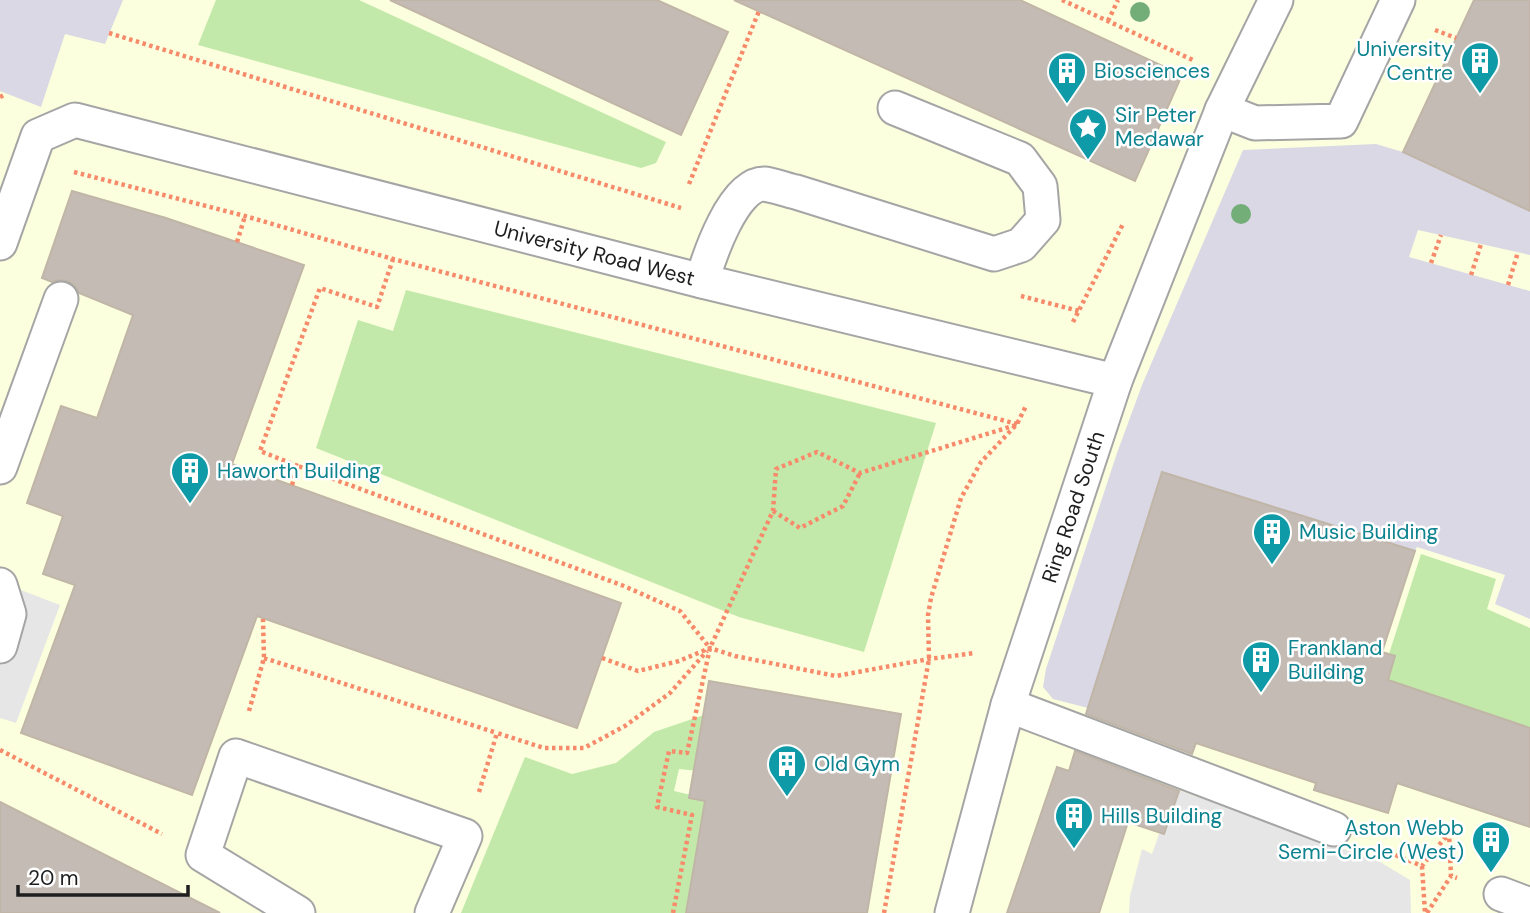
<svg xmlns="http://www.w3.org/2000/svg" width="1530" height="913" viewBox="0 0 1530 913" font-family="'DM Sans',sans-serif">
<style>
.education{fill:#fbffdd}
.grass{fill:#c2e9aa}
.parking{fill:#e6e6e6}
.plaza{fill:#dad8e5}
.building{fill:#c4bcb4;stroke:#c0b5a7;stroke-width:2}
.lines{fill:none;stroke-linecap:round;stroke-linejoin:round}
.lane-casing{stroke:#a5a5a5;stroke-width:37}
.path{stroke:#f88a6c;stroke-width:4.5;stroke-dasharray:3.5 3.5;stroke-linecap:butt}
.lane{stroke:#fff;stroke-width:33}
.tree{fill:#73ae79}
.labels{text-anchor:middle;stroke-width:5;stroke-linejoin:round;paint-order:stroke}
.culture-label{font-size:21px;fill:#0d838f;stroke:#fff;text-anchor:start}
.street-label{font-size:21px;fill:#1e1e1e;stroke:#fff}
</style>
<rect width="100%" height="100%" fill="#efede4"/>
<path class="education" d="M 0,0 L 1530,0 L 1530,913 L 0,913 Z"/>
<path class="grass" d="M 216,0 L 359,0 L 666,142 L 656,163 L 641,168 L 198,45 Z
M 406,290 L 936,423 L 864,652 L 739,617 L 316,448 L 358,320 L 393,331 Z
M 1421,554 L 1496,579 L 1487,609 L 1530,628 L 1530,728 L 1388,680 L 1395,657 L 1389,654 Z
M 707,714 L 698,771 L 679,769 L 674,791 L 708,799 L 689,913 L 461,913 L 525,757 L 572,774 L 616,763 L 654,732 Z"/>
<path class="parking" d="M 0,582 L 60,605 L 16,723 L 0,718 Z
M 1175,789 L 1380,862 L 1410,880 L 1411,913 L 1129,913 L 1130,896 L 1142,849 L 1152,854 Z"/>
<path class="plaza" d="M 0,0 L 123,0 L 105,44 L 65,34 L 41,107 L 0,91 Z
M 1376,144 L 1403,152 L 1530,211 L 1530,255 L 1418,230 L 1409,257 L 1530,291 L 1530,619 L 1495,604 L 1505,575 L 1417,547 L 1415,551 L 1162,472 L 1088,708 L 1053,699 L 1043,687 L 1046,669 L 1117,453 L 1142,385 L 1243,150 Z"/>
<path class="building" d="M 390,0 L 657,0 L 728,32 L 681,135 Z
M 734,0 L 1020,0 L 1182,75 L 1135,181 Z
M 1474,0 L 1530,0 L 1530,211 L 1403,152 Z
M 72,191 L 166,218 L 304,265 L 232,464 L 621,603 L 577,728 L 257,616 L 192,795 L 21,733 L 75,585 L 43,574 L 63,516 L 27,503 L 61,406 L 97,418 L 133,315 L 79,293 L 75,286 L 68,281 L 58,280 L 52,282 L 42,278 Z
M 1162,472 L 1415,551 L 1382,652 L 1395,656 L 1388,680 L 1530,728 L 1530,827 L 1397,783 L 1388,813 L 1314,790 L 1316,783 L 1196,743 L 1192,754 L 1086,714 Z
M 709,681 L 901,714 L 867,913 L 686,913 L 705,801 L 689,798 Z
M 1075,751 L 1179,791 L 1164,834 L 1128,822 L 1099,913 L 1007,913 L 1057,767 L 1069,771 Z
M 0,802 L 220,913 L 0,913 Z"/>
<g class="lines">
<defs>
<g id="lane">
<path d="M 1222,110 L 1255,123 L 1341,121 L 1398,0"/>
<path id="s1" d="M 0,243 L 38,136 L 75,120 L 702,281 L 1115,381"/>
<path d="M 702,281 C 709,257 733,184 764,184 C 774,185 786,190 796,192 L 994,254 L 1021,245 L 1043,220 L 1040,186 L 1020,159 L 895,108"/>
<path d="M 0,467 L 61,299"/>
<path d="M 0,585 L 9,614 L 0,646"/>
<path d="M 1008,705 L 1334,829"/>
<path d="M 1501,894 L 1530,905"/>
<path d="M 298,913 L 203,855 L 236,756 L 465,836 L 432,913"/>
<path id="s2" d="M 952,913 L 1008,705 L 1115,381 L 1222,110 L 1276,0"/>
</g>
</defs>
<use href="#lane" class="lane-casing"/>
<path class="path" d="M 1062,0 L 1195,61
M 1108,21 L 1118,0
M 1435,30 L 1456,38
M 109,33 L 681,208
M 0,97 L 6,94
M 74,172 L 245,216 L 393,259 L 1017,424
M 689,184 L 759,11
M 237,242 L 245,216
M 1431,263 L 1441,235
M 1471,275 L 1481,244
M 1508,285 L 1518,252
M 1021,296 L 1079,311
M 1073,322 L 1123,224
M 298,466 L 260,451 L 320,288 L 377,307 L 393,259
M 292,485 L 298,466 L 624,586 L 680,611 L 710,648
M 773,511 L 800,528 L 843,506 L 860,473
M 264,658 L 497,733
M 602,658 L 638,671 L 679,661 L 710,648 L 735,656 L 836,676 L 929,659 L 975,653
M 249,711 L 264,658 L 263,619
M 0,750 L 162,834
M 479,792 L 497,733 L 544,748 L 584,748 L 625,726 L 670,693 L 707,651
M 1376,847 L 1422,866 L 1449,833 L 1451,876 L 1457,878
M 1422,866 L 1425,913
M 673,913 L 692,815 L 657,807 L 669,751 L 687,753 L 710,648 L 773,511 L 776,469 L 817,452 L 860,473 L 1016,425
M 884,913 L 929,659 L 928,615 L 931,598 L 961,498 L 981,462 L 1017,424 L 1026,406
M 1427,913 L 1451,876"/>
<use href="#lane" class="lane"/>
</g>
<g class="tree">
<circle cx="1140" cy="12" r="10"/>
<circle cx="1241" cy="214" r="10"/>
</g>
<defs>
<symbol id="building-pin" viewBox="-11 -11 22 30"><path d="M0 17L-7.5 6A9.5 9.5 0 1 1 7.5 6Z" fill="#0f9aa8" stroke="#fff"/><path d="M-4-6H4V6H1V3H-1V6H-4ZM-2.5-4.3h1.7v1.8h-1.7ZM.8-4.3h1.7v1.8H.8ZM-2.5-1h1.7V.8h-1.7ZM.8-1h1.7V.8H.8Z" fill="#fff"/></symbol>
<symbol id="sight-pin" viewBox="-11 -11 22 30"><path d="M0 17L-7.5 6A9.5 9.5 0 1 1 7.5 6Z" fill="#0f9aa8" stroke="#fff"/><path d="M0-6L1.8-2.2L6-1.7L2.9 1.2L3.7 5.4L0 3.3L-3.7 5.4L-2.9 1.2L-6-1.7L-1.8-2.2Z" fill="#fff"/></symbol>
</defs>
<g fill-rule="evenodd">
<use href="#building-pin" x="1458" y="39" width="44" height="60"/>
<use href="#building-pin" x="1045" y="49" width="44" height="60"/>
<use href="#sight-pin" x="1066" y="105" width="44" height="60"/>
<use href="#building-pin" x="168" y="449" width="44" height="60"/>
<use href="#building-pin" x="1250" y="510" width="44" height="60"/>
<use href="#building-pin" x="1239" y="638" width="44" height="60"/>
<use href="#building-pin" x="765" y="742" width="44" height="60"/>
<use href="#building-pin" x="1052" y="794" width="44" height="60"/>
<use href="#building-pin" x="1469" y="818" width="44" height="60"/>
</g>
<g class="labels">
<g class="culture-label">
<text x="1453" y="56" text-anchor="end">University<tspan x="1453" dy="24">Centre</tspan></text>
<text x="1094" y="78">Biosciences</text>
<text x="1115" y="122">Sir Peter<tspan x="1115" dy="24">Medawar</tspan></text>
<text x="217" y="478">Haworth Building</text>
<text x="1299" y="539">Music Building</text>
<text x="1288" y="655">Frankland<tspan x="1288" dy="24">Building</tspan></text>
<text x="814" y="771">Old Gym</text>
<text x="1101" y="823">Hills Building</text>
<text x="1464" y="835" text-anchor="end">Aston Webb<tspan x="1464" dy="24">Semi-Circle (West)</tspan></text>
</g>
<g class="street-label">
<text dy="7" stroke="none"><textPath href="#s1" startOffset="690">University Road West</textPath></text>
<text dy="7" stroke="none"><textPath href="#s2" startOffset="424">Ring Road South</textPath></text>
</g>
</g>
<path d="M18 885v10h170v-10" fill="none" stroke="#1e1e1e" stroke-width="3.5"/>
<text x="28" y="885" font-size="21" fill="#1e1e1e" stroke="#ffffff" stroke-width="5" paint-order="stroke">20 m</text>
</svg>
